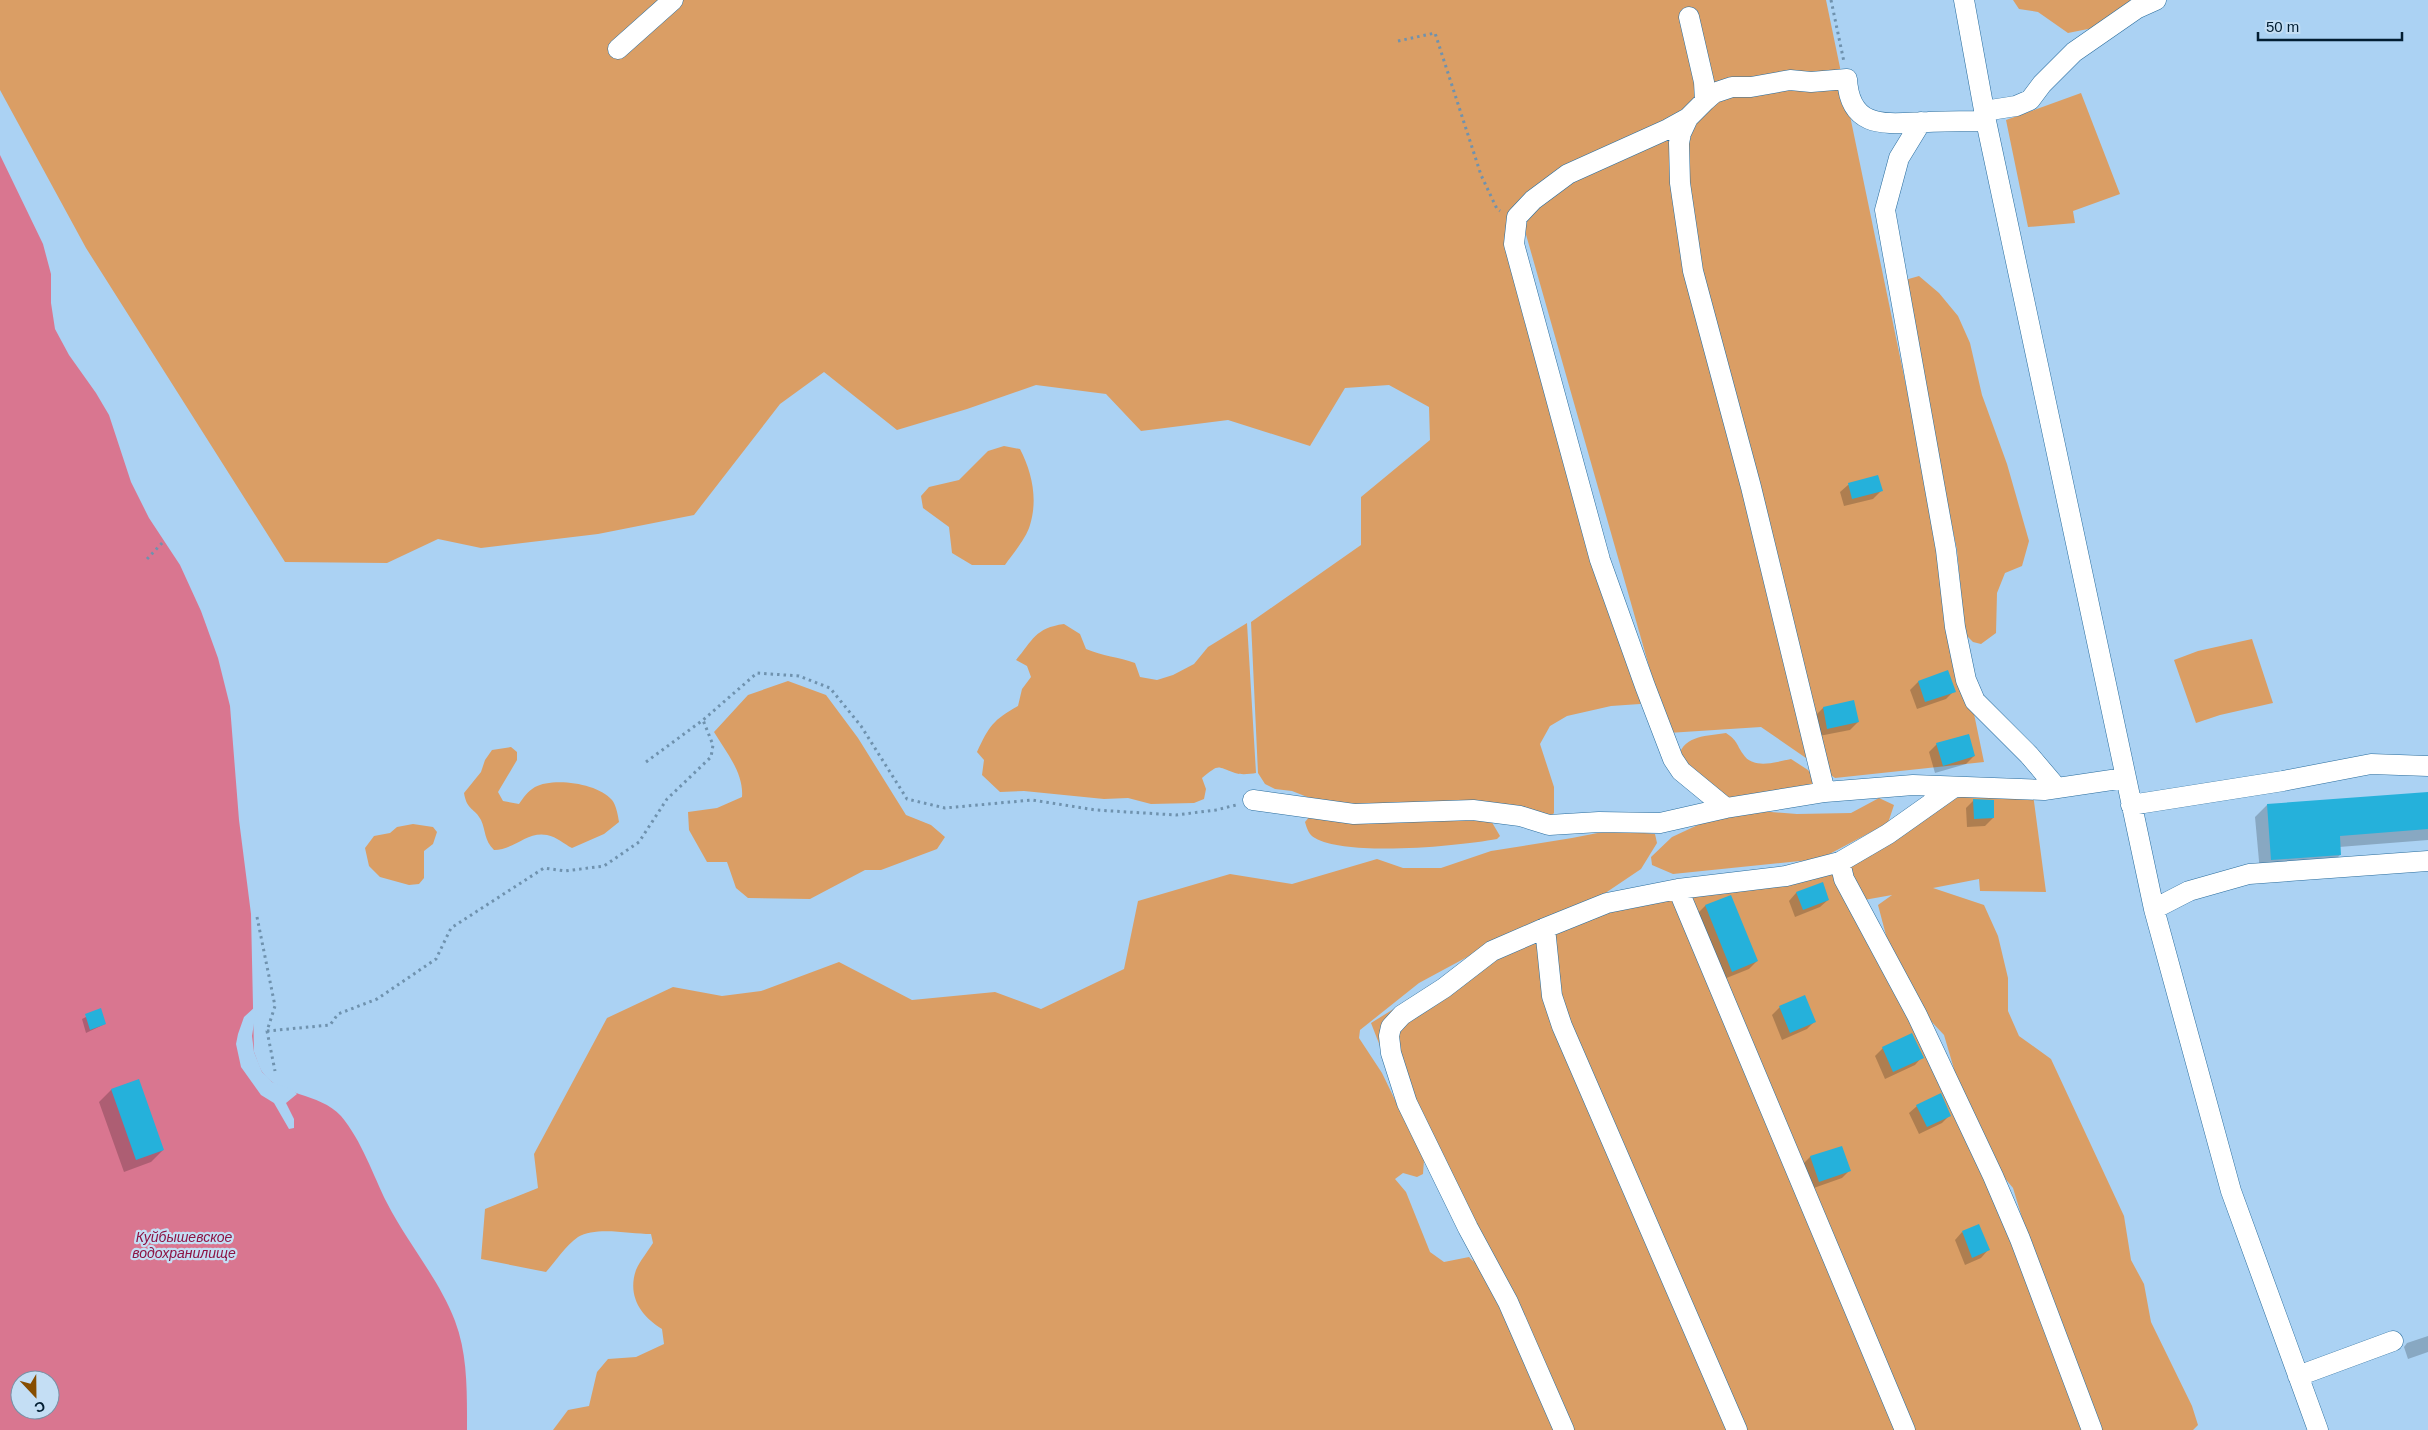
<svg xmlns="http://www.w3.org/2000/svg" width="2428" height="1430" viewBox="0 0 2428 1430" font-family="Arial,sans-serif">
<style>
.green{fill:#da9e65}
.water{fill:#d97690;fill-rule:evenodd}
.pier{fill:#abd2f3}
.shadow{fill:#0003}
.building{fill:#25b1db}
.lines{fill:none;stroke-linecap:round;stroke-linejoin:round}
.minor-casing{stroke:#286c9d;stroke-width:21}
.path{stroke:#6f92ae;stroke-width:3;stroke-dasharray:2.5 4;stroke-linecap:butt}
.minor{stroke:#fff;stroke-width:20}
.labels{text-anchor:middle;stroke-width:4.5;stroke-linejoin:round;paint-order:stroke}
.water-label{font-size:14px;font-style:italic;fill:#8c1343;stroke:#c4def4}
</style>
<rect width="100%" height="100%" fill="#abd2f3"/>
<path class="green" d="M 0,0 L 1826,0 L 1984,762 L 1835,778 L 1761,727 L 1668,733 L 1519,210 L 1509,214 L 1644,701 L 1640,704 L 1611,706 L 1567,716 L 1550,726 L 1540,744 L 1554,787 L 1554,813 L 1550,818 L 1356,808 L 1315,800 L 1292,791 L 1275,789 L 1265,784 L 1258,773 L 1251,622 L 1361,545 L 1361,497 L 1430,440 L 1429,407 L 1389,385 L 1345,388 L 1310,446 L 1228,420 L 1141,431 L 1106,394 L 1036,385 L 967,409 L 897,430 L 824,372 L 780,404 L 694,515 L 598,534 L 481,548 L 438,539 L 387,563 L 285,562 L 86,248 L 0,90 Z
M 2013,0 L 2136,0 L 2103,26 L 2068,33 L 2038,12 L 2019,9 Z
M 2081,93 L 2120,194 L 2073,211 L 2075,223 L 2028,227 L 2006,120 Z
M 1919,276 L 1939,293 L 1958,316 L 1970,343 L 1982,395 L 2007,464 L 2029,541 L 2022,566 L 2005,573 L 1997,593 L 1996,633 L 1981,644 L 1973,642 L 1965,634 L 1957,550 L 1937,455 L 1905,280 Z
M 1004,446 L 1020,449 C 1032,472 1038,499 1030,525 C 1026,539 1013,553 1005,565 L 972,565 L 952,553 L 949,527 L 923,508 L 921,496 L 929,487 L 959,480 L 988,451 Z
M 1247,623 L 1256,773 C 1250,774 1241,775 1235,773 C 1215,766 1220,764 1202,778 L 1206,789 L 1204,799 L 1194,803 L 1151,804 L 1128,798 L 1104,799 L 1024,791 L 1000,792 L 982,775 L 984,760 L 977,752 C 989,726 993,720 1018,706 L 1022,689 L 1031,677 L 1027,666 L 1016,660 C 1033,640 1035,628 1064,624 L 1080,634 L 1086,649 C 1102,656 1119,657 1135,663 L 1140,677 L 1157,680 L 1173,675 L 1194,664 L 1208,647 Z
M 2252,639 L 2273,703 L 2220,715 L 2196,723 L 2174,660 L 2198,651 Z
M 788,681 L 826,695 L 858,738 L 906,815 L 931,825 L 945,837 L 937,849 L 881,870 L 865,870 L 810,899 L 748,898 L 736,888 L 727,862 L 707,862 L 689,830 L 688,812 L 717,808 L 742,797 C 744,773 726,752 714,732 L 748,695 Z
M 1726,733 C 1738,741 1736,744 1743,754 C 1753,770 1776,762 1791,759 L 1808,770 L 1817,781 L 1815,787 L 1732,799 L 1721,795 L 1679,756 C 1684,735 1708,736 1726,733 Z
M 511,747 L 517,752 L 517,760 L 498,792 L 503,801 L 519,804 C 523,798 528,791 535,787 C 553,777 598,783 612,800 C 616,805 618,815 619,822 L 604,834 L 572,848 C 564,844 557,837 547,835 C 527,831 514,850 494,850 C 484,840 486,831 481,820 C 475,808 467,811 464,793 L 481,772 L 485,760 L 492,750 Z
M 2033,794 L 2046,892 L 1980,891 L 1979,879 L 1933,888 L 1984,905 L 1998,936 L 2008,978 L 2008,1011 L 2019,1036 L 2051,1059 L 2124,1216 L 2131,1260 L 2144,1284 L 2151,1322 L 2192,1406 L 2198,1425 L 2193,1430 L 2095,1430 L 2055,1326 L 2013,1188 L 1984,1153 L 1954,1089 L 1954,1069 L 1944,1035 L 1917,1006 L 1887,939 L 1878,905 L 1892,895 L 1864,900 L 1997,1208 L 2085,1430 L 553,1430 L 568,1410 L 589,1406 L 597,1372 L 608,1359 L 636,1357 L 664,1344 L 662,1329 C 641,1316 627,1296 636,1270 C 640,1261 648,1251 653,1243 L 651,1234 C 630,1234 596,1226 578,1237 C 566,1245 555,1262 546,1272 L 481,1259 L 485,1209 L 538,1188 L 534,1154 L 607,1018 L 673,987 L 722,996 L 761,991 L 839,962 L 912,1000 L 995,992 L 1041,1009 L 1124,969 L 1138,901 L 1230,874 L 1292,884 L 1377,859 L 1403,868 L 1441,868 L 1491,851 L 1572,838 L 1613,830 L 1655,834 L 1657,843 L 1641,869 L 1595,900 L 1469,956 L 1419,983 L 1360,1030 L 1359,1038 L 1382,1073 L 1424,1160 L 1423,1174 L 1417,1177 L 1403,1173 L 1395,1179 L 1406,1192 L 1430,1252 L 1444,1262 L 1469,1257 L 1474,1262 L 1417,1141 L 1371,1023 L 1487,951 L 1601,900 L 1831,860 L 1943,801 L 1970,795 Z
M 1879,798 L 1894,805 L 1888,823 L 1820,859 L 1673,874 L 1652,865 L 1651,857 L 1672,837 L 1715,817 L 1759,811 L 1797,814 L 1851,813 Z
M 1310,816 L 1490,819 L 1500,836 L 1497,839 C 1459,846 1348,857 1315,838 C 1309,835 1307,829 1305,822 Z
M 413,824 L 433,827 L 437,832 L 433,844 L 424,851 L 424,878 L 419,884 L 409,885 L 380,877 L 369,866 L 365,848 L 374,836 L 390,833 L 397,827 Z"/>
<path class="water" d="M 0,155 L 43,244 L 51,274 L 51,303 L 55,329 L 69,355 L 96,393 L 109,415 L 131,482 L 149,518 L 180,565 L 201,611 L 218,658 L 230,706 L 239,820 L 251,914 L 254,1052 C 257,1059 259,1068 263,1073 C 279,1096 319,1092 341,1116 C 362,1141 373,1175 387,1203 C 408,1244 439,1279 455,1321 C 468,1355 467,1394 467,1430 L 0,1430 ZM 20,1380 L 50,1380 L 50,1410 L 20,1410 Z"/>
<path class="pier" d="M 257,1005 L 252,1036 L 254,1052 L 262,1072 L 272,1082 L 293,1090 L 297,1094 L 286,1103 L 294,1119 L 294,1128 L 289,1129 L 274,1103 L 261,1095 L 241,1067 L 236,1044 L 238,1034 L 244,1017 Z"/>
<path class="shadow" d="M 1878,477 L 1881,491 L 1873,499 L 1844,506 L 1840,492 L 1848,485 Z
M 1947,672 L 1954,691 L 1946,699 L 1917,709 L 1910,690 L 1918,682 Z
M 1853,701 L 1858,722 L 1850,730 L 1819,736 L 1815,716 L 1823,708 Z
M 1937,744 L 1974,756 L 1966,764 L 1935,773 L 1929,752 Z
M 2428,793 L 2428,840 L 2339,847 L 2340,855 L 2328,867 L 2260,872 L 2255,817 L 2267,805 Z
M 1974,800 L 1993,818 L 1985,826 L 1967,827 L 1966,808 Z
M 1822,884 L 1828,900 L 1820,907 L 1795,917 L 1789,901 L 1796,893 Z
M 1730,896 L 1757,961 L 1749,969 L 1724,979 L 1697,914 L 1705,906 Z
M 1780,1007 L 1815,1021 L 1807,1029 L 1782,1040 L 1772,1015 Z
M 100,1010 L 105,1024 L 86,1033 L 82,1019 Z
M 1883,1048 L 1922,1057 L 1915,1065 L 1885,1079 L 1875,1056 Z
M 138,1080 L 163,1150 L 151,1162 L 124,1172 L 99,1102 L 111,1090 Z
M 1917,1106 L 1950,1115 L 1942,1123 L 1919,1134 L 1909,1113 Z
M 1842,1148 L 1850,1170 L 1842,1178 L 1811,1189 L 1802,1165 L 1810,1157 Z
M 1962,1232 L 1988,1250 L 1981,1258 L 1965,1265 L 1955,1240 Z
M 2428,1336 L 2428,1352 L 2408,1359 L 2404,1347 L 2407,1343 Z"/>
<path class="building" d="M 1878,475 L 1883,491 L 1852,499 L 1848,483 Z
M 1948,670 L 1956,692 L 1925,702 L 1918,681 Z
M 1854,700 L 1859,722 L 1827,729 L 1823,707 Z
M 1969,734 L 1975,756 L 1943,766 L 1936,743 Z
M 2428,792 L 2428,829 L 2340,836 L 2341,855 L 2271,860 L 2267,804 Z
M 1973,799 L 1994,800 L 1994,818 L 1974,819 Z
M 1823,882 L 1829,900 L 1803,910 L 1796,892 Z
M 1731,895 L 1758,961 L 1732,972 L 1705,905 Z
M 1805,995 L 1816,1022 L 1790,1033 L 1779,1006 Z
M 101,1008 L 106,1024 L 90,1030 L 85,1014 Z
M 1912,1033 L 1924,1058 L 1893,1072 L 1882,1047 Z
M 139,1079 L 164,1150 L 136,1160 L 111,1089 Z
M 1941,1093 L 1951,1116 L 1927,1127 L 1916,1105 Z
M 1842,1146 L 1851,1171 L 1819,1182 L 1810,1156 Z
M 1979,1224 L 1990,1250 L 1972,1258 L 1962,1231 Z"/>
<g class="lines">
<defs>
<path id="minor" d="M 1964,0 L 1986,121 L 2154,909 L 2231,1191 L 2318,1430
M 1689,17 L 1704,82 L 1705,101 L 1688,118 L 1668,129 L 1568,174 L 1533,200 L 1517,217 L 1514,244 L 1600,560 L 1645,686 L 1673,759 L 1681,771 L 1726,808
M 618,49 L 673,0
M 1705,101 L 1714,93 L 1732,87 L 1751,87 L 1790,80 L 1811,82 L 1847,79 C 1850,132 1889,123 1928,122 C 1947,121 1967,121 1986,121
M 1984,111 L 2016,106 L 2030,100 L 2042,84 L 2074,52 L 2136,9 L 2156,0
M 1688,118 L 1681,133 L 1679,143 L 1680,183 L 1693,271 L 1751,487 L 1825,792
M 1921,122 L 1899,158 L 1885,210 L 1946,550 L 1955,627 L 1966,680 L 1975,701 L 2029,755 L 2057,788
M 1253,800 L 1354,814 L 1473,810 L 1520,816 L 1549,825 L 1599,822 L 1660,823 L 1726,808 L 1825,792 L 1913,785 L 2044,790 L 2125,778
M 2131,805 L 2283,781 L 2371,764 L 2428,766
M 1840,862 L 1844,879 L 1917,1015 L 1993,1176 L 2020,1239 L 2092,1430
M 1678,889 L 1905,1430
M 2154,909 L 2189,891 L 2249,874 L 2428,861
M 1545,928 L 1552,996 L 1562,1026 L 1737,1430
M 2298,1376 L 2393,1341
M 1564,1430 L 1508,1302 L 1468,1228 L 1407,1103 L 1391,1053 L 1389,1036 L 1391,1027 L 1402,1015 L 1444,988 L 1492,951 L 1545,928 L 1607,903 L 1678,889 L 1786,876 L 1840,862 L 1888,834 L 1953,788"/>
</defs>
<use href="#minor" class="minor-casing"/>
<path class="path" d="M 1831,0 L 1844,62
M 1398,41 L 1435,33 L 1481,175 L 1497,209 L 1500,211
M 147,559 L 164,541
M 646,762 L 703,720 L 757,673 L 799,676 L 830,688 L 861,726 L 907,799 L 945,808 L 1032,800 L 1096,810 L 1176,815 L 1216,810 L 1236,805
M 257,917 L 275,1006 L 267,1031 L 275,1071
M 267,1031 L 330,1025 L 338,1014 L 377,999 L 436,959 L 451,928 L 544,868 L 565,871 L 604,866 L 639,842 L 667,799 L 711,757 L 713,745 L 703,720"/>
<use href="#minor" class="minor"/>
</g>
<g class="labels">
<g class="water-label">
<text x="184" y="1242">Куйбышевское<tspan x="184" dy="16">водохранилище</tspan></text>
</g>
</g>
<g transform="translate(35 1395) rotate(158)"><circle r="24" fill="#c4def4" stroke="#7691a6"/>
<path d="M0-4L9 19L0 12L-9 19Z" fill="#864d00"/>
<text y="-8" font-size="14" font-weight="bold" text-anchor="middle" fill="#021e32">С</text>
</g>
<path d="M2258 32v8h144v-8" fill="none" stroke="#021e32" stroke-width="2.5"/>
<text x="2266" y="32" font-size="15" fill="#021e32" stroke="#c4def4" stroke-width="4" paint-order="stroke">50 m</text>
</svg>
